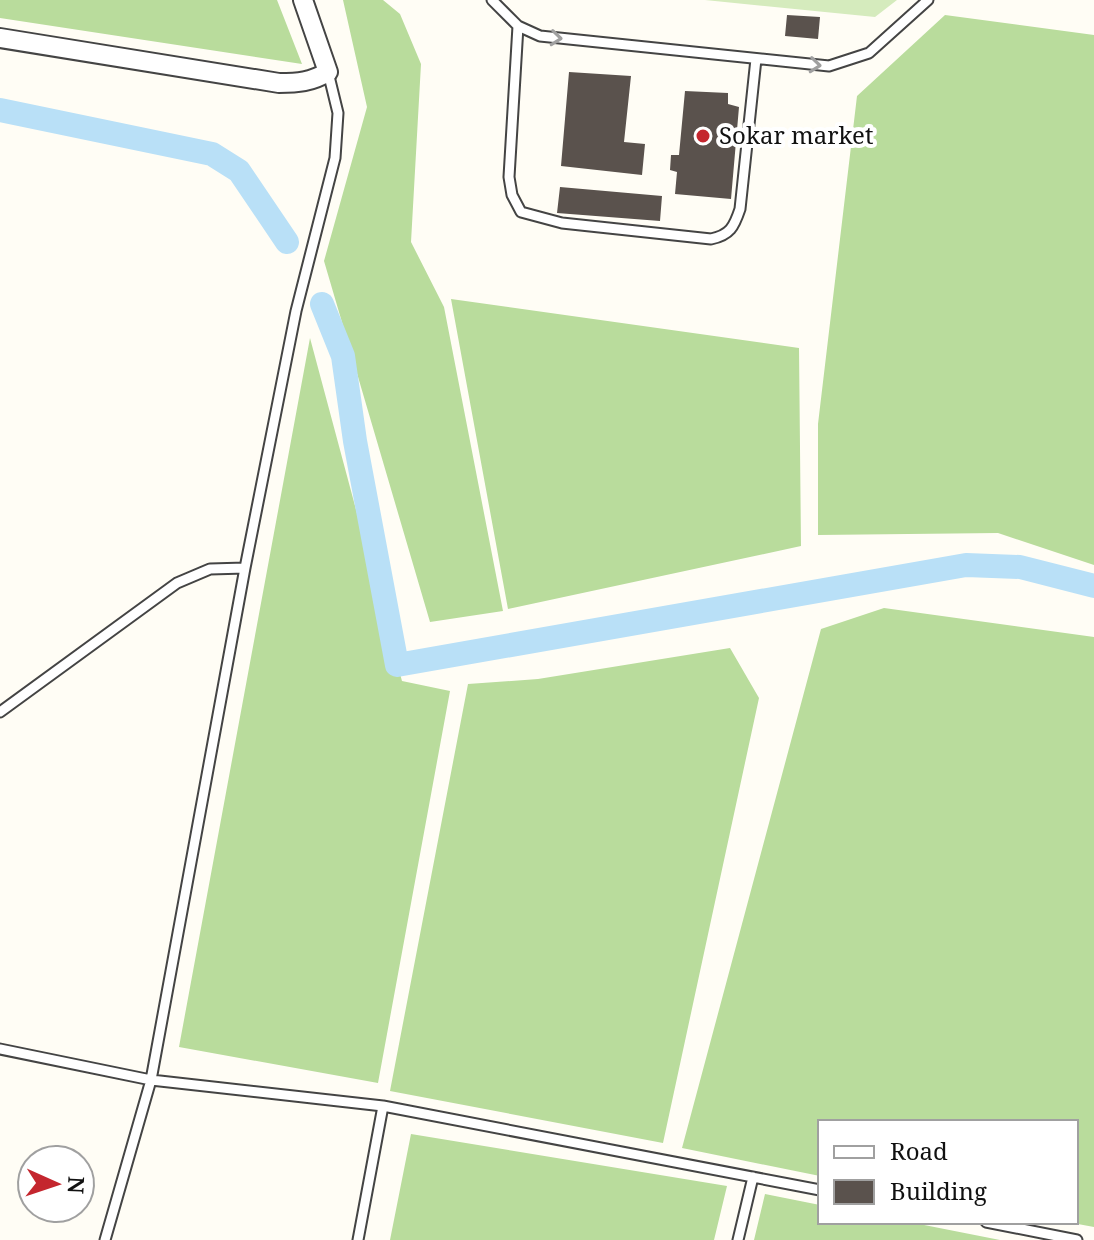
<svg xmlns="http://www.w3.org/2000/svg" width="1094" height="1240" viewBox="0 0 1094 1240" font-family="'Noto Serif',serif">
<style>
.green{fill:#d5ebbd}
.forest{fill:#b9dc9c}
.lines{fill:none;stroke-linecap:round;stroke-linejoin:round}
.canal{stroke:#b9e0f7;stroke-width:24}
.building{fill:#5a524d}
.service-casing{stroke:#444;stroke-width:13}
.minor-casing{stroke:#444;stroke-width:22}
.service{stroke:#fff;stroke-width:9}
.minor{stroke:#fff;stroke-width:18}
.oneway{stroke:#a0a0a0}
.poi-dot{fill:#c4262e;stroke:#fff;stroke-width:3}
.labels{text-anchor:middle;stroke-width:8;stroke-linejoin:round;paint-order:stroke}
.poi-label{font-size:24px;fill:#111;stroke:#fff;text-anchor:start}
</style>
<rect width="100%" height="100%" fill="#fffdf5"/>
<path class="green" d="M 705,0 L 897,0 L 875,17 Z"/>
<path class="forest" d="M 0,0 L 277,0 L 302,64 L 0,18 Z
M 343,0 L 383,0 L 400,14 L 421,64 L 411,242 L 444,307 L 503,611 L 430,622 L 324,261 L 367,107 Z
M 945,15 L 1094,35 L 1094,565 L 998,533 L 818,535 L 818,424 L 857,96 Z
M 451,299 L 799,348 L 801,546 L 508,609 Z
M 310,338 L 402,681 L 450,691 L 378,1083 L 179,1047 Z
M 884,608 L 1094,637 L 1094,1227 L 1067,1222 L 1076,1222 L 1076,1122 L 820,1122 L 820,1176 L 682,1148 L 821,629 Z
M 730,648 L 759,698 L 663,1143 L 390,1091 L 468,684 L 538,679 Z
M 411,1134 L 727,1186 L 714,1240 L 390,1240 Z
M 765,1194 L 820,1205 L 820,1222 L 909,1222 L 1000,1240 L 754,1240 Z"/>
<g class="lines">
<path class="canal" d="M 0,110 L 212,154 L 239,171 L 287,242
M 322,304 L 343,356 L 355,441 L 397,665 L 966,565 L 1020,567 L 1094,586"/>
</g>
<path class="building" d="M 787,15 L 820,17 L 818,39 L 785,36 Z
M 569,72 L 631,76 L 624,142 L 645,144 L 642,175 L 561,166 Z
M 685,91 L 728,93 L 728,104 L 739,107 L 731,199 L 675,194 L 677,172 L 670,170 L 671,155 L 679,155 Z
M 560,187 L 662,196 L 660,221 L 557,213 Z"/>
<g class="lines">
<defs>
<path id="service" d="M 492,0 L 518,26 L 540,36 L 829,66 L 869,53 L 928,0
M 518,26 L 509,177 L 512,195 L 521,212 L 562,223 L 711,239 C 730,235 734,227 740,209 L 756,59
M 0,712 L 177,583 L 210,569 L 245,568
M 0,1049 L 151,1080 L 383,1106 L 820,1190
M 986,1222 L 1077,1240
M 105,1240 L 151,1080 L 245,568 L 296,311 L 335,158 L 338,113 L 328,72
M 358,1240 L 383,1106
M 738,1240 L 753,1177"/>
<path id="minor" d="M 0,38 L 279,83 C 298,83 311,82 328,72 L 303,0"/>
</defs>
<use href="#service" class="service-casing"/>
<use href="#minor" class="minor-casing"/>
<use href="#service" class="service"/>
<use href="#minor" class="minor"/>
</g>
<defs><path id="oneway-chevron" d="M-2-3.5L2.5 0L-2 3.5" fill="none" stroke-width="1.6" stroke-linecap="round" stroke-linejoin="round" transform="scale(2)"/></defs>
<g class="oneway">
<use href="#oneway-chevron" transform="translate(556 38) rotate(6)"/>
<use href="#oneway-chevron" transform="translate(815 65) rotate(6)"/>
</g>
<circle class="poi-dot" cx="703" cy="136" r="8"/>
<g class="labels">
<g class="poi-label">
<text x="719" y="144">Sokar market</text>
</g>
</g>
<rect x="818" y="1120" width="260" height="104" fill="#ffffff" stroke="#a0a0a0" stroke-width="2"/>
<rect x="834" y="1146" width="40" height="12" fill="#ffffff" stroke="#a0a0a0" stroke-width="2"/>
<text x="890" y="1160" font-size="24" fill="#111111">Road</text>
<rect x="834" y="1180" width="40" height="24" fill="#5a524d" stroke="#a0a0a0" stroke-width="2"/>
<text x="890" y="1200" font-size="24" fill="#111111">Building</text>
<g transform="translate(56 1184) rotate(93)"><circle r="38" fill="#ffffff" stroke="#a0a0a0" stroke-width="2"/>
<path d="M0-6L14 30L0 20L-14 30Z" fill="#c4262e"/>
<text y="-12" font-size="22" font-weight="bold" text-anchor="middle" fill="#111111">N</text>
</g>
</svg>
